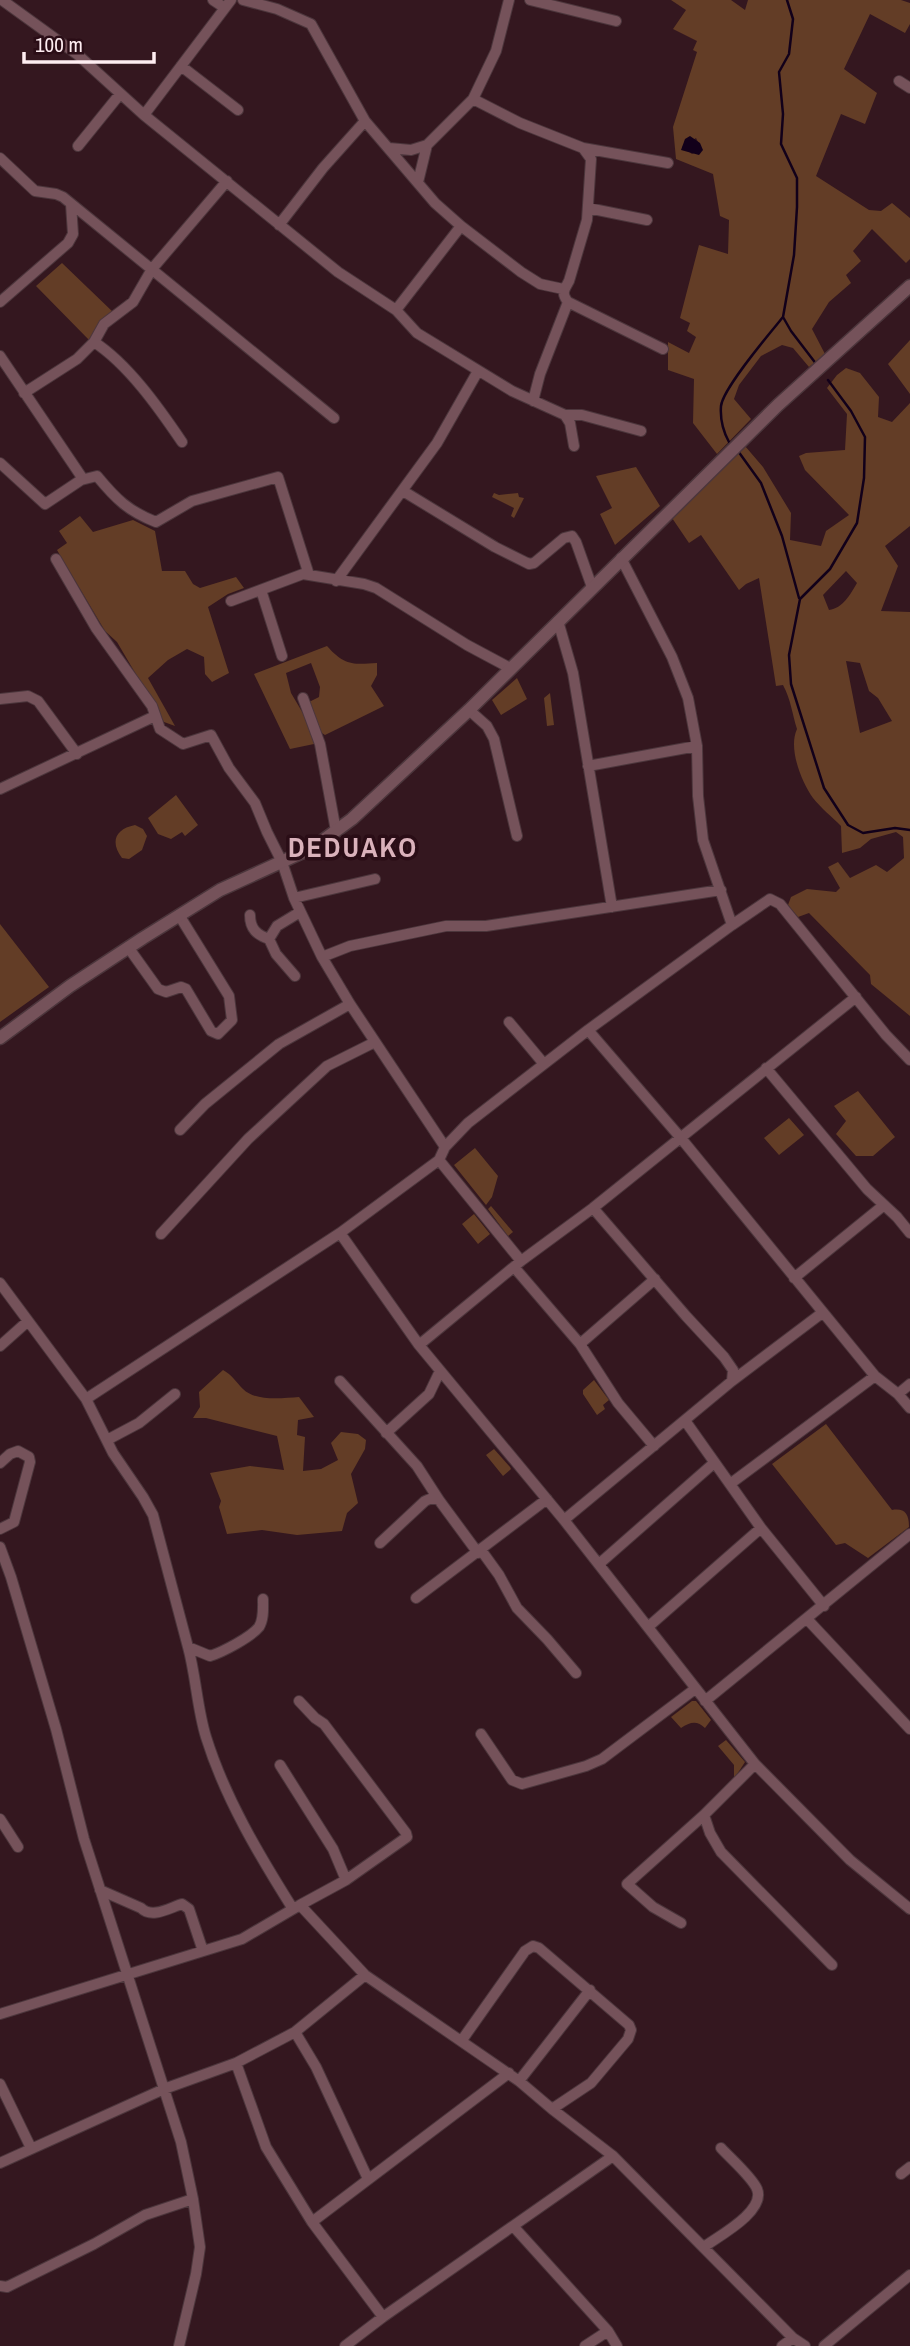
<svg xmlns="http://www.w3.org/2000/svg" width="910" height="2346" viewBox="0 0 910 2346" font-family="'Archivo Narrow',sans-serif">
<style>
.green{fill:#633d26;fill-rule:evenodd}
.water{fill:#12001a}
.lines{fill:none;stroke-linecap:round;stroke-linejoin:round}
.stream{stroke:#12001a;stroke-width:2.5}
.minor-casing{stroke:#4c363c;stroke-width:12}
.tertiary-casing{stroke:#4c363c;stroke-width:15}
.minor{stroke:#75525a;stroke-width:10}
.tertiary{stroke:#75525a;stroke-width:12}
.labels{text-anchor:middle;stroke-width:7;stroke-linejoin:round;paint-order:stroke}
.district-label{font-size:28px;font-weight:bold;letter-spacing:2px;fill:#dab2bb;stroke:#2a0d16}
</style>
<rect width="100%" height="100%" fill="#34171f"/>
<path class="green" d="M 671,0 L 731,0 L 745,10 L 748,0 L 901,0 L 910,3 L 910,24 L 905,33 L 870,14 L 844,69 L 877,93 L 865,124 L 841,114 L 816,176 L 869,210 L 881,211 L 892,203 L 910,218 L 910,259 L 906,263 L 872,229 L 853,251 L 861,261 L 846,275 L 851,283 L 829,302 L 812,329 L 825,354 L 809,367 L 793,348 L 782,345 L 761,356 L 739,385 L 734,399 L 751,419 L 717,454 L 693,423 L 694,379 L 668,370 L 668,342 L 689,353 L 696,337 L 687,331 L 690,323 L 680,318 L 699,245 L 728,254 L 729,220 L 720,216 L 713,174 L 676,159 L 673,127 L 697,52 L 693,50 L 697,41 L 673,29 L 686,10 ZM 696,138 L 702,150 L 692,154 L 682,147 Z
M 62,263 L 114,313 L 90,341 L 36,286 Z
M 910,340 L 910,394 L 888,364 Z
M 846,368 L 860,373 L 879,397 L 878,417 L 892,422 L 910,403 L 910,526 L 885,546 L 898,566 L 881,611 L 910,612 L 910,1016 L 871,984 L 870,975 L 809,913 L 798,917 L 788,905 L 791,897 L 807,889 L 836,892 L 840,888 L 828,867 L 838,862 L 850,878 L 876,865 L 887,872 L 904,858 L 903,837 L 896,832 L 871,839 L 860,848 L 842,853 L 841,826 C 832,817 821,808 813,798 C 801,781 788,748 797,729 C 792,713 791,700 783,685 L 776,686 L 759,578 L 746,584 L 739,590 L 701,535 L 689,543 L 672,518 L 745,446 L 763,467 L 791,513 L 790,540 L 821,546 L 826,531 L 849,515 L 805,470 L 799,456 L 806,453 L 845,450 L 847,414 L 827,388 L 837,375 ZM 846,571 L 857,583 C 850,595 843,608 829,610 L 823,595 ZM 846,661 L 860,663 L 869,691 L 878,698 L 892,721 L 860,733 Z
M 636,467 L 660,506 L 615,545 L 600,514 L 612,508 L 596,476 Z
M 494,493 L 499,495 L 518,493 L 519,497 L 524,498 L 514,518 L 511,516 L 514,508 L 492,497 Z
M 80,516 L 93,532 L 133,520 L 155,531 L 162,571 L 185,571 L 193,584 L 200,588 L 236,577 L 244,588 L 228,594 L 208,607 L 229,673 L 212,682 L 205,674 L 204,657 L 187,649 L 168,660 L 148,678 L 175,726 L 164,722 L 117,642 L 105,631 L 57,550 L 67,543 L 59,531 Z
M 327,646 C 344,665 352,665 377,663 L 377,675 L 371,686 L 384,706 L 325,735 L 317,730 L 307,703 L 319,697 L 320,687 L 311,663 L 286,673 L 291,693 L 317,737 L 314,744 L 290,749 L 254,674 Z
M 517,678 L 527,699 L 501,715 L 492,700 Z
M 550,693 L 554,725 L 547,726 L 544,698 Z
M 176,795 L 198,825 L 185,836 L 182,832 L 171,839 L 158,834 L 148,818 Z
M 135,825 L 143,829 L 147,836 L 142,850 L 129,859 L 122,858 C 110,842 115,829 135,825 Z
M 0,924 L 49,987 L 0,1022 Z
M 858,1091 L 895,1137 L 873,1156 L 856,1156 L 836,1134 L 846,1121 L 834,1106 Z
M 789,1118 L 804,1135 L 779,1155 L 764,1138 Z
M 475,1148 L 498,1176 L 492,1197 L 486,1205 L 454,1165 Z
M 491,1206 L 513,1232 L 508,1236 L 488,1209 Z
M 474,1214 L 490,1234 L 478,1244 L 462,1224 Z
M 223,1370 C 232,1375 236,1382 243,1389 C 256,1402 283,1398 299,1397 L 314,1417 L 298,1420 L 297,1435 L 305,1437 L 303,1471 L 321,1469 L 338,1460 L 331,1443 L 341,1432 L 358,1434 L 366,1440 L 365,1449 L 351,1474 L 358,1503 L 347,1513 L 342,1531 L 297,1535 L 262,1530 L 227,1534 L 219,1507 L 221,1501 L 210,1473 L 250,1466 L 284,1470 L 277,1436 L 206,1418 L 193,1418 L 200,1407 L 199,1392 Z
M 594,1380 L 609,1400 L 603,1405 L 605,1409 L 597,1415 L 583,1394 L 583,1390 Z
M 826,1424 L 892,1510 C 905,1508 909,1514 909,1527 L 868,1558 L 845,1543 L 836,1545 L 772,1464 Z
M 494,1449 L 510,1467 L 511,1469 L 503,1476 L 486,1455 Z
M 692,1701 L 696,1701 L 711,1720 L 705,1728 C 697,1720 690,1722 681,1728 L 671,1717 Z
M 726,1740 L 745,1762 L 734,1779 L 734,1765 L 718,1746 Z"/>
<path class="water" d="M 690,136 L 700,143 L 703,150 L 699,155 L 681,150 L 685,139 Z"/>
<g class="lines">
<path class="stream" d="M 787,0 L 793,19 L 789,54 L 779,72 L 783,114 L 781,144 L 797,178 L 797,207 L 794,255 L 783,317 L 791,331 L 817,365
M 828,380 L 851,411 L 865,437 L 864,478 L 857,523 L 830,569 L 800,599 L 789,655 L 791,684 L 824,788 L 848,825 L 863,833 L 895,828 L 910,830
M 729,442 C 723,431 720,419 721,406 C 723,388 770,333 783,317
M 738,451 L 761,483 L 782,536 L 799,598"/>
<defs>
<path id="minor" d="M 2,0 L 78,55 L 144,115 L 338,272 L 396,310 L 417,333 L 512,391 L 565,415 L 570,423 L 574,446
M 213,0 L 225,8
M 243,0 L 277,9 L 311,24 L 365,121 L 435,203 L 461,226 L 521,272 L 540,284 L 563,289
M 530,0 L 616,21
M 181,66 L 238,110
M 899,81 L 910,88
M 473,99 L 520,123 L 583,148 L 591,159 L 587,220 L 569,281 C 564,290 561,293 568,302 L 663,349
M 144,115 L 231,0
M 78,146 L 120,94
M 389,148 L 411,150 L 427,145 L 473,99 L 496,51 L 509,0
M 583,148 L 668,163
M 0,158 L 35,191 L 56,194 L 63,197 L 334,418
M 418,182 L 427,145
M 588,208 L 647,220
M 279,225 L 323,168 L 365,121
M 0,302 L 68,243 L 73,234 L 71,204
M 396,310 L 461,226
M 94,342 C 128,364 159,408 182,442
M 0,356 L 81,476 L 81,480 L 45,504 L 0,463
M 24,393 L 77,359 L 94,342 L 104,324 L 133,302 L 152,269 L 227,181
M 533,401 L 540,374 L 568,302
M 565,415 L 582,415 L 641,431
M 81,480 L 97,476 C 116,499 128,511 156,522 L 192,501 L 278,477 L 309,575
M 403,491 L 495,547 L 529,564 L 534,563 L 564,538 L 572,536 L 576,542 L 592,587
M 621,558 L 672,657 L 688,698 L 697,746 L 698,796 L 703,840 L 732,925
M 56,559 L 96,628 L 152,706 L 160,729 L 183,744 L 211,735 L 229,768 L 255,803 L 267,832 L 282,862 L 294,898 L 322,957 L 350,1004 L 445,1147
M 336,581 L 437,443 L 478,371
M 261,590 L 282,656
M 231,601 L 303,574 L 364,584 L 376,588 L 467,645 L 510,668
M 558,621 L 573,673 L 612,907
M 303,698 L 320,744 L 336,831
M 0,699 L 28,696 L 38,701 L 77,754
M 469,710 L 487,726 L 494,739 L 517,836
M 588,766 L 697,746
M 0,789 L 155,716
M 294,898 L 375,879
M 250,915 C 250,929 257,935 269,939
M 128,947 L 158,989 L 166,992 L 181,987 L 186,989 L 211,1031 L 218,1034 L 232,1020 L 229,996 L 179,915
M 322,957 L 350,946 L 446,926 L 486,926 L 721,890
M 295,976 L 276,954 L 269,939 L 277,926 L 300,912
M 509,1022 L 544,1064
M 588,1030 L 680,1137 L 875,1376 L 898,1394 L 910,1408
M 766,1068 L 867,1189 L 897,1217 L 910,1233
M 180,1130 L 205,1104 L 279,1044 L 350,1004
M 439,1160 L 521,1261
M 593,1208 L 686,1316 L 724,1357 L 733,1370 L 732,1381
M 340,1233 L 439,1160 L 445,1147 L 468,1123 L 588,1030 L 732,925 L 770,899 L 780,904 L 886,1035 L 910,1060
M 161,1234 L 248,1139 L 327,1066 L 375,1042
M 514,1267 L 580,1344 L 618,1403 L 654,1446
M 794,1278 L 884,1205
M 0,1283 L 86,1399 L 340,1233 L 419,1345 L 564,1520 L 755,1764 L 850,1860 L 910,1909
M 580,1344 L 655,1279
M 419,1345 L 521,1261 L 593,1208 L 856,997
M 0,1346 L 28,1321
M 340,1381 L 417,1466 L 439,1500
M 898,1394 L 910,1384
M 86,1399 L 113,1453 L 143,1497 L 153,1515 L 188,1647 L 210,1656 C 223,1652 251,1637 259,1627 C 264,1619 263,1608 263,1599
M 686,1422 L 761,1528 L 824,1606
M 386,1433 L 429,1394 L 440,1371
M 107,1440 L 139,1423 L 175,1394
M 0,1463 L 10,1454 L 18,1451 L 29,1457 L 30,1462 L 14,1522 L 0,1529
M 730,1484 L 875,1376
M 564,1520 L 732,1381 L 822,1313
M 380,1543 L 425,1501 L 432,1498 L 439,1500 L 478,1553
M 0,1547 L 11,1577 L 56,1729 L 84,1839 L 181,2142 L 193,2199 L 200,2247 L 196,2274 L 179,2346
M 481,1550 L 499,1575 L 517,1608 L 547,1639 L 576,1673
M 599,1564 L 714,1463
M 416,1598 L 547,1499
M 807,1619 L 910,1729
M 648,1627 L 761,1528
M 188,1647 C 196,1676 197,1708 206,1737 C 225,1798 259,1855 293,1909
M 299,1701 L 315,1718 L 324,1724 L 406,1833 L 407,1837 L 346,1880 L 300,1905
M 705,1701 L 910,1534
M 481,1734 L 512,1780 L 522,1784 L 586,1766 L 602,1759 L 695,1689
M 280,1765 L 333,1849 L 346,1880
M 704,1815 L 710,1833 L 721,1852 L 832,1965
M 0,1819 L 18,1847
M 100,1890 L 141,1908 C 152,1919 169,1908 182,1904 L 189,1909 L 203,1951
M 681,1923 L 653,1907 L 627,1884 L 704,1815 L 755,1764
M 0,2014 L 242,1939 L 300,1905 L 365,1975 L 519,2081 L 552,2109 L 613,2156 L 793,2338 L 805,2346
M 295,2032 L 316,2067 L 368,2179
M 462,2040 L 525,1951 L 533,1946 L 539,1948 L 629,2025 L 631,2030 L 628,2039 L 591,2083 L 552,2109
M 236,2063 L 266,2147 L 312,2222 L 383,2317
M 519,2081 L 590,1990
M 0,2084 L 31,2148
M 0,2163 L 164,2089 L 236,2063 L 295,2032 L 365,1975
M 901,2174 L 910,2167
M 312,2222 L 509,2073
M 513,2226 L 608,2331 L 617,2346
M 705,2246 C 719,2236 766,2211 757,2189 C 752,2177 730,2158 721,2148
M 0,2286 L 7,2287 L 94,2244 L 145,2215 L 193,2199
M 345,2346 L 383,2317 L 613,2156
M 585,2346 L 608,2331
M 782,2346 L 793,2338
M 824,2346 L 910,2275"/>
<path id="tertiary" d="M 0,1038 L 70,986 L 143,938 L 220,890 L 314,847 L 352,819 L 469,710 L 778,405 L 910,286"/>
</defs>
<use href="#minor" class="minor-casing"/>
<use href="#tertiary" class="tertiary-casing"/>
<use href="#minor" class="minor"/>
<use href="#tertiary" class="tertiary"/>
</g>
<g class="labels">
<g class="district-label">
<text x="353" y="857">DEDUAKO</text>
</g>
</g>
<path d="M24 52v10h130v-10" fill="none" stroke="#feedf1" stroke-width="3.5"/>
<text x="35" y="52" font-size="21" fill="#feedf1" stroke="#2a0d16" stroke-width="5" paint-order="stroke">100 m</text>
</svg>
